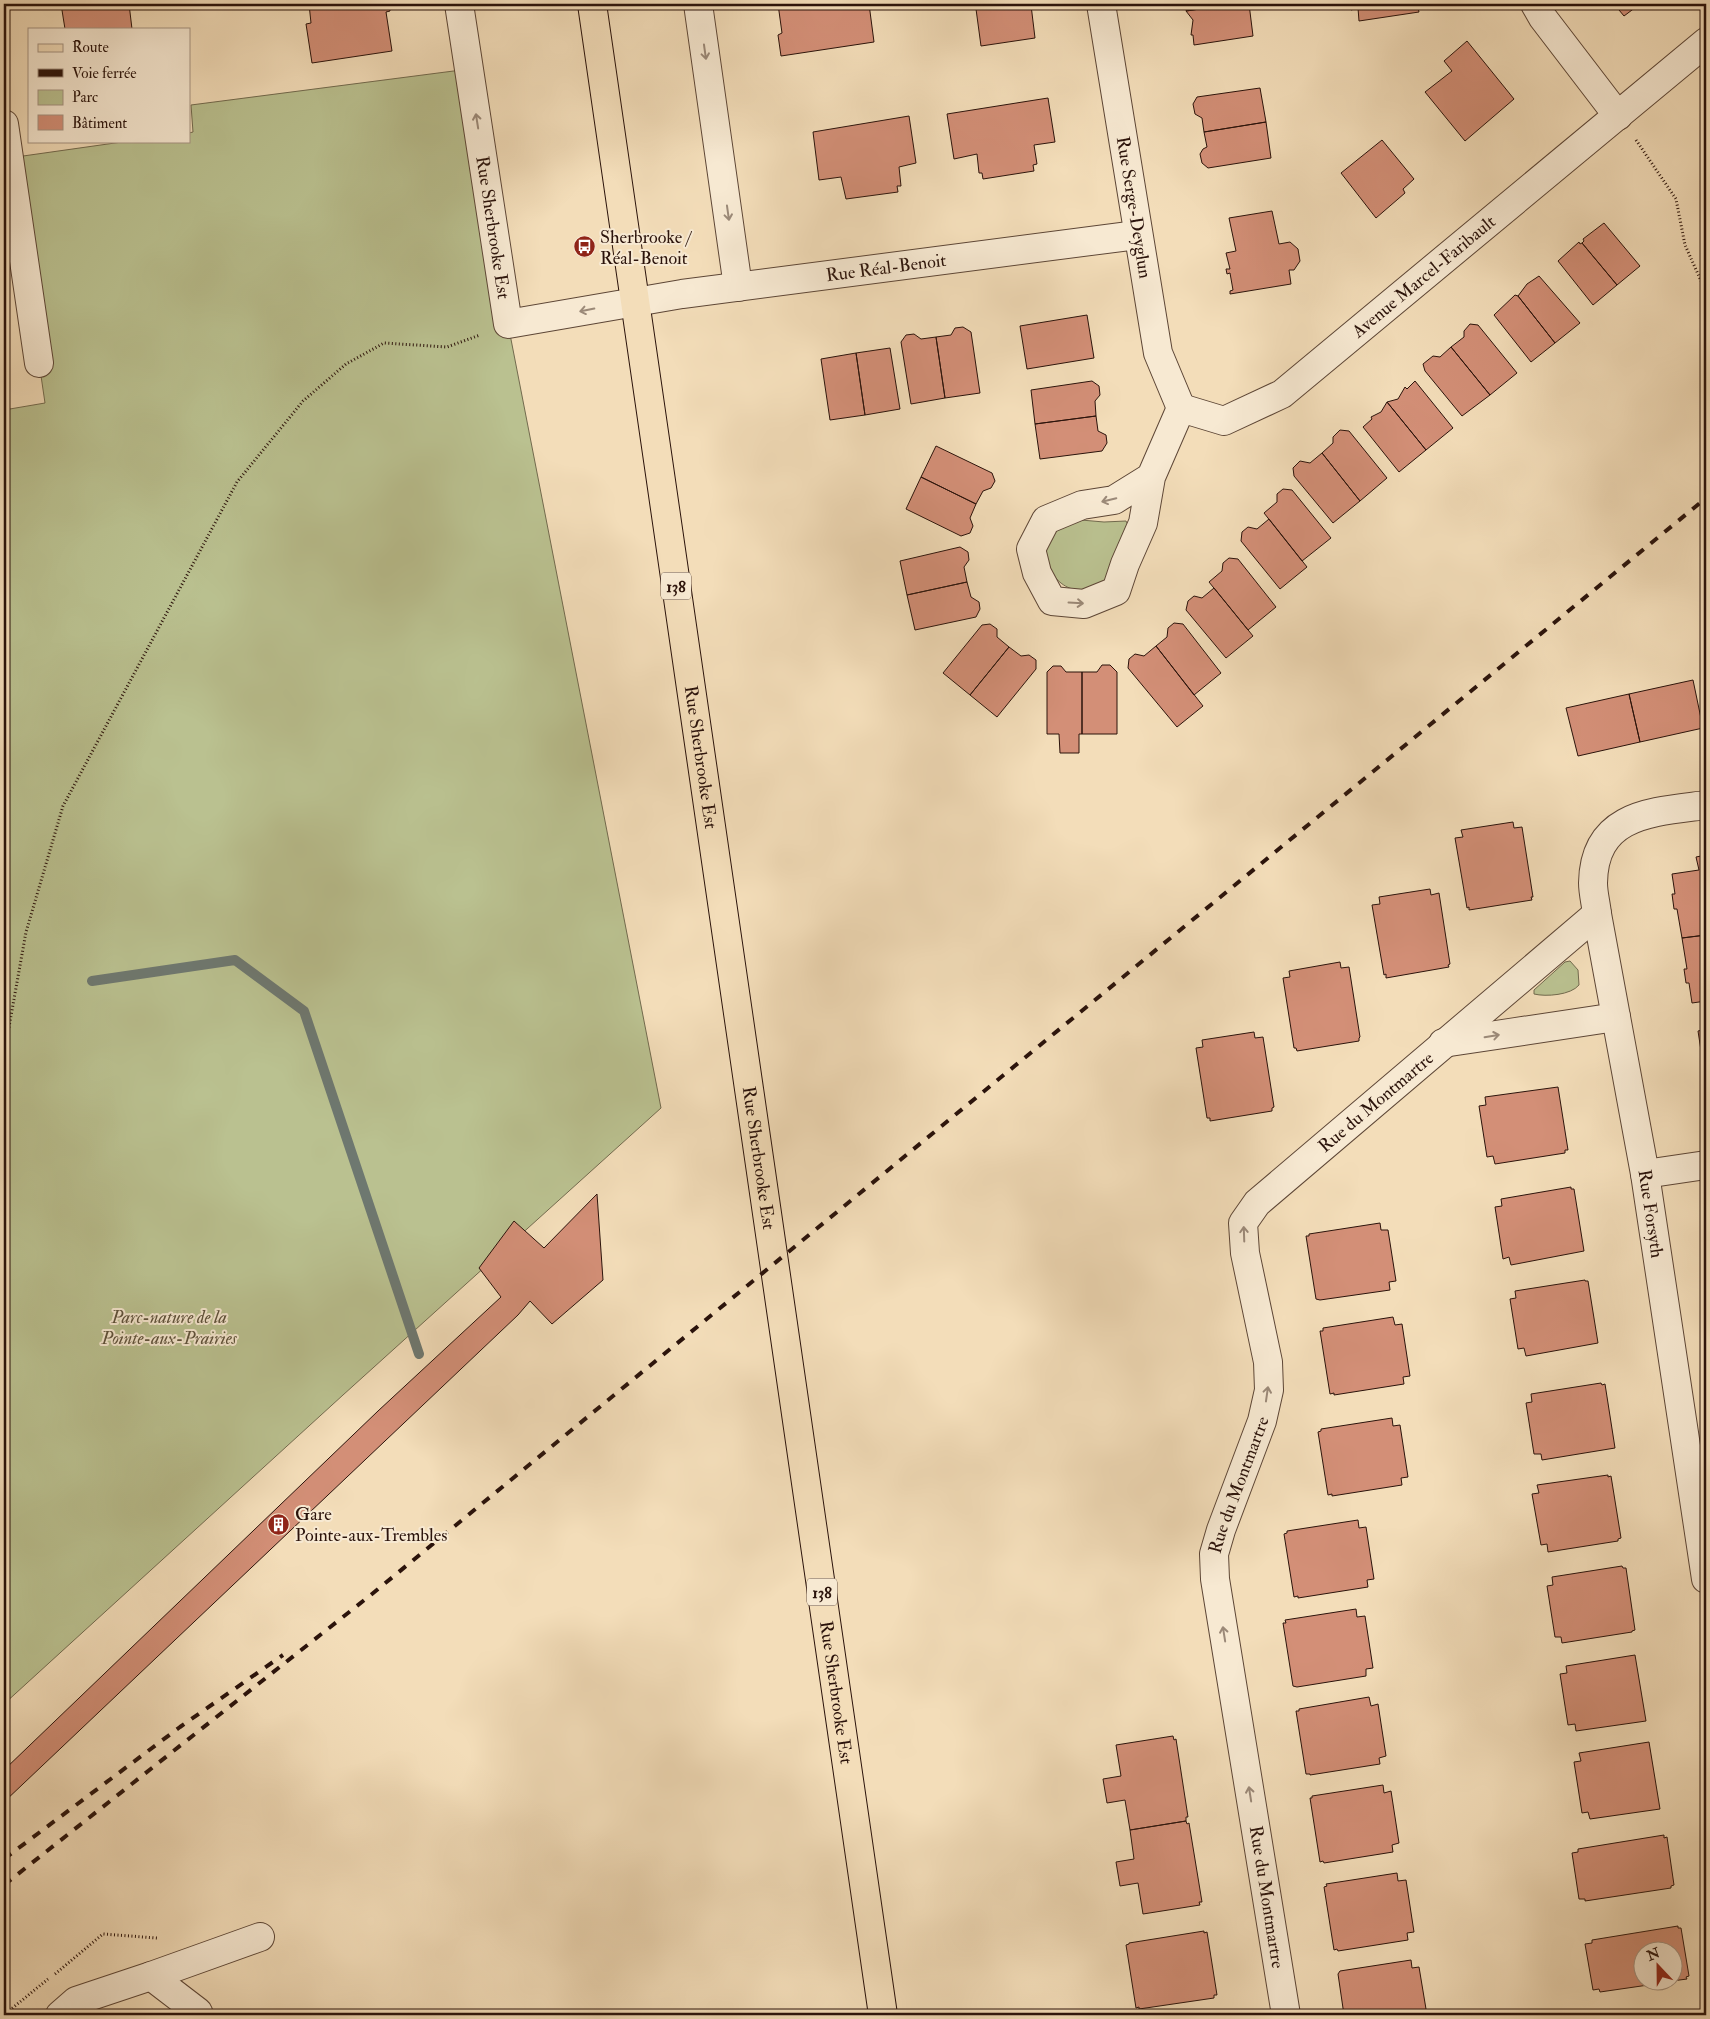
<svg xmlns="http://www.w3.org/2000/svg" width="1710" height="2019" viewBox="0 0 1710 2019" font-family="'IM FELL Double Pica',serif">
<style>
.green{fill:#bac190;stroke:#726a4e}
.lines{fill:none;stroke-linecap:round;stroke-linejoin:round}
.stream{stroke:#6e7870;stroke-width:10}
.building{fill:#d38f77;stroke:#2b130b}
.minor-casing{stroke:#5d4636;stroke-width:30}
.major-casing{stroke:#2b130b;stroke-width:30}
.path{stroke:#2b130b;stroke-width:3;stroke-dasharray:1 2.5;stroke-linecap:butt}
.minor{stroke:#f7e9d2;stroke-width:28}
.major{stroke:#f3ddb9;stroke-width:28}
.rail{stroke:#2b130b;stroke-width:4;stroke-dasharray:9 9;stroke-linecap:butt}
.oneway{stroke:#9b8978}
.labels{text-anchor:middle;stroke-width:4;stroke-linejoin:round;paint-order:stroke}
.shield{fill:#f7e9d2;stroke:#685347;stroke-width:1}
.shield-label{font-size:16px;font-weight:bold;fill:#2b130b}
.street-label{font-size:18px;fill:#2b130b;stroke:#f7e9d2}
.poi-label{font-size:18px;fill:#2b130b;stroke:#f7e9d2;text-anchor:start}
.park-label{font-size:18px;font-style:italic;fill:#5d503a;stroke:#f7e9d2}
</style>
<rect width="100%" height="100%" fill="#f3ddb9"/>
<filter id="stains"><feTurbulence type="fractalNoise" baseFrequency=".004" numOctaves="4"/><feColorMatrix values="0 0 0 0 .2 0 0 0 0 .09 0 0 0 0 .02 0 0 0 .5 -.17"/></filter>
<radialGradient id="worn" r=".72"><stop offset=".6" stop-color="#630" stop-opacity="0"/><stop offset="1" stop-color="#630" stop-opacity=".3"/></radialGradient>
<path class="green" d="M 469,69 L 508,324 L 661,1108 L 343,1395 L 4,1704 L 4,410 L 45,403 L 9,158 L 129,141 L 189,141 L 189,133 L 193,132 L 191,105 Z
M 1081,520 L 1104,522 L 1126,521 L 1128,525 L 1107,580 C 1099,583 1090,590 1081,590 C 1051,591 1032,545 1059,528 C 1065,524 1074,522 1081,520 Z
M 1570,961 L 1578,970 L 1579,985 C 1571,995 1546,997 1534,994 L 1534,990 L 1565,962 Z"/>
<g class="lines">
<path class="stream" d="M 92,981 L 235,960 L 304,1011 L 419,1354"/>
</g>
<path class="building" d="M 61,4 L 129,4 L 132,29 L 65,29 Z
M 309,4 L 389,4 L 390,11 L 386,12 L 392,51 L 312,63 L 306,24 L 311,23 Z
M 778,4 L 869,4 L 874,42 L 781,56 L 778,35 L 782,33 Z
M 978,4 L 1033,4 L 1031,5 L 1035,38 L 981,46 L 976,9 L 979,9 Z
M 1188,4 L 1234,4 L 1186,11 Z
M 1234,4 L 1249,4 L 1253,36 L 1194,45 L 1193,35 L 1191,35 L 1193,20 L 1186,11 Z
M 1351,4 L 1417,4 L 1419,12 L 1359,21 L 1358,8 L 1351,10 Z
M 1614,4 L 1640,4 L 1624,16 Z
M 1467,41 L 1514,99 L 1465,141 L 1425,92 L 1452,71 L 1444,61 Z
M 1260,88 L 1266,122 L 1204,132 L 1202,118 L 1195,114 L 1193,104 L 1197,97 Z
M 1048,98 L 1055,142 L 1034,145 L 1037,164 L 1033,165 L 1034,171 L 983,179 L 982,173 L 979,173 L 977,154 L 954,159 L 947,114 Z
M 909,116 L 916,163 L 899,167 L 901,186 L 897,186 L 898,192 L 846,199 L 841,177 L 819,180 L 813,132 Z
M 1266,122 L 1271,158 L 1208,168 L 1202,163 L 1200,154 L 1203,149 L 1207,147 L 1204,132 Z
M 1382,140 L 1414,179 L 1403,189 L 1405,193 L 1376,218 L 1341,173 Z
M 1272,211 L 1279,244 L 1290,242 L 1298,249 L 1300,261 L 1294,270 L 1289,270 L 1291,284 L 1230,294 L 1230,291 L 1233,290 L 1230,273 L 1227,274 L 1226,269 L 1230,269 L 1226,253 L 1236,251 L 1229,218 Z
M 1604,223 L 1640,266 L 1617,285 L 1582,243 L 1584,241 L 1583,239 Z
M 1579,242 L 1580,244 L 1582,243 L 1617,285 L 1593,305 L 1558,261 Z
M 1539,276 L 1580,323 L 1555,343 L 1518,296 L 1527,284 Z
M 1515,295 L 1518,296 L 1555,343 L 1531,362 L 1494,315 Z
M 1087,315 L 1094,358 L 1027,369 L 1020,326 Z
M 1470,324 L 1478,325 L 1517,373 L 1490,395 L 1451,347 L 1464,337 L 1464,331 Z
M 963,327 L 971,332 L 980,393 L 945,398 L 936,337 L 951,335 L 955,328 Z
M 914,334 L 921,339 L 936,337 L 945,398 L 911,404 L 901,342 L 906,335 Z
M 1451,347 L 1490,395 L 1462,416 L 1425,371 L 1423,364 L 1433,356 L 1440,357 Z
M 890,348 L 900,409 L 865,415 L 856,353 Z
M 856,353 L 865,415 L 830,420 L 821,359 Z
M 1092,381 L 1099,386 L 1100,395 L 1095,401 L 1096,416 L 1035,424 L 1031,390 Z
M 1415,381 L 1453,428 L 1426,450 L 1387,402 L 1398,399 L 1405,387 L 1407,389 Z
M 1387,402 L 1426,450 L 1399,472 L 1363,427 L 1372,419 L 1371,417 L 1381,412 Z
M 1096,416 L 1098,431 L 1106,435 L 1107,443 L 1102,451 L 1040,459 L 1035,424 Z
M 1340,430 L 1349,431 L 1387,478 L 1360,501 L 1322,453 L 1333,443 L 1333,437 Z
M 936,446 L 992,473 L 995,481 L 991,488 L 983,491 L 976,504 L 921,477 Z
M 1322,453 L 1360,501 L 1333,523 L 1294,476 L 1293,468 L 1300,461 L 1310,463 Z
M 921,477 L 976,504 L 970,518 L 973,526 L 970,533 L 961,536 L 906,509 Z
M 1283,489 L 1292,490 L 1331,538 L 1302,561 L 1264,513 L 1277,502 L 1277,494 Z
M 1269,519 L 1307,567 L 1280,589 L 1241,541 L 1242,532 L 1248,527 L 1257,529 Z
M 960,547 L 968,552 L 969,560 L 964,567 L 967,582 L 907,595 L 900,561 Z
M 1229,558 L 1238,559 L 1276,607 L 1248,630 L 1209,582 L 1222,571 L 1223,563 Z
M 967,582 L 971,597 L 979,602 L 980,609 L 976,617 L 915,630 L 907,595 Z
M 1214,588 L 1253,636 L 1226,658 L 1186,610 L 1188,601 L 1194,596 L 1202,598 Z
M 1174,623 L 1183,624 L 1221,673 L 1194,695 L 1156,646 L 1167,637 L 1168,628 Z
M 990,624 L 997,629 L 997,637 L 1009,647 L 970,695 L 943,673 L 982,625 Z
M 1156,646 L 1203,706 L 1177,727 L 1128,668 L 1129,659 L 1135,654 L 1144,656 Z
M 1009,647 L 1021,656 L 1029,655 L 1036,660 L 1036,669 L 997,717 L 970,695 Z
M 1102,665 L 1110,665 L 1117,672 L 1117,734 L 1082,734 L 1082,672 L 1097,672 Z
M 1053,666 L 1061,666 L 1066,672 L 1082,672 L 1082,734 L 1079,734 L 1079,753 L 1060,753 L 1059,734 L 1047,734 L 1047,672 Z
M 1693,680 L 1703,728 L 1640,742 L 1629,694 Z
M 1629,694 L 1640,742 L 1578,756 L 1566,708 Z
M 1513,822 L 1514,828 L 1522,827 L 1533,897 L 1531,897 L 1532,900 L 1469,910 L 1469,907 L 1467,908 L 1455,838 L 1463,837 L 1461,830 Z
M 1706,855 L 1706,935 L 1682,938 L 1677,909 L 1674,909 L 1672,894 L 1675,894 L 1672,874 L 1699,870 L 1696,857 Z
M 1430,889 L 1431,895 L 1439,893 L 1450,964 L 1448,965 L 1449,967 L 1386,978 L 1386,974 L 1384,975 L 1372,905 L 1380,904 L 1379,897 Z
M 1706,935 L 1706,1001 L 1692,1003 L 1689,983 L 1686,983 L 1684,969 L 1687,969 L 1682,938 Z
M 1340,962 L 1341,968 L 1349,967 L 1360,1037 L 1359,1038 L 1359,1041 L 1297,1051 L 1296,1048 L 1294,1048 L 1283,978 L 1290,977 L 1289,971 Z
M 1706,1029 L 1706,1083 L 1698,1031 Z
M 1254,1032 L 1255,1038 L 1263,1037 L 1274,1107 L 1272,1108 L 1272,1111 L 1210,1121 L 1210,1118 L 1207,1118 L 1196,1048 L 1203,1047 L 1202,1040 Z
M 1558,1087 L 1568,1150 L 1565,1150 L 1565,1153 L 1495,1164 L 1493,1156 L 1487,1157 L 1479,1106 L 1486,1105 L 1485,1097 Z
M 1571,1187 L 1571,1189 L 1574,1189 L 1584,1251 L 1511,1265 L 1509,1257 L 1503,1259 L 1495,1207 L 1502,1206 L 1501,1199 Z
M 597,1194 L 603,1280 L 552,1324 L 530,1301 L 518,1315 L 4,1802 L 4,1770 L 378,1411 L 501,1297 L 479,1268 L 514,1221 L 544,1248 Z
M 1380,1223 L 1381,1230 L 1388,1230 L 1396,1281 L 1389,1282 L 1390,1290 L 1320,1300 L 1316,1299 L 1306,1236 L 1309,1236 L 1309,1234 Z
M 1585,1280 L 1585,1281 L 1588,1281 L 1598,1343 L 1526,1356 L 1524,1348 L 1518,1349 L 1510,1299 L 1516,1298 L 1515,1291 Z
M 1393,1317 L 1395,1325 L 1402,1324 L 1410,1376 L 1403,1377 L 1404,1384 L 1334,1395 L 1334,1393 L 1330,1394 L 1320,1331 L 1323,1331 L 1323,1328 Z
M 1601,1383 L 1602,1385 L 1605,1384 L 1615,1448 L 1542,1460 L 1541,1454 L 1534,1454 L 1526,1403 L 1532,1402 L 1531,1394 Z
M 1392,1418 L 1393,1426 L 1400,1425 L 1408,1477 L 1401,1478 L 1402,1485 L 1332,1496 L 1332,1494 L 1328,1495 L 1318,1432 L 1321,1431 L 1321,1429 Z
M 1608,1475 L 1608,1477 L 1611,1476 L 1621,1538 L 1618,1539 L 1618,1541 L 1548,1552 L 1547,1544 L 1541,1545 L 1532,1494 L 1539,1493 L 1537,1485 Z
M 1358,1520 L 1359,1528 L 1366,1527 L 1374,1579 L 1367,1580 L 1368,1587 L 1298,1598 L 1298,1596 L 1294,1597 L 1284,1534 L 1287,1533 L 1287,1531 Z
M 1622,1566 L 1623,1568 L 1626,1568 L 1635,1630 L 1632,1631 L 1632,1632 L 1562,1643 L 1561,1637 L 1555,1637 L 1547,1586 L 1553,1585 L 1552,1577 Z
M 1356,1609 L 1357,1617 L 1365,1616 L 1373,1668 L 1366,1669 L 1366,1676 L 1297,1687 L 1293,1686 L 1283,1623 L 1286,1623 L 1285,1620 Z
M 1635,1655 L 1646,1721 L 1576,1731 L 1575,1724 L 1568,1725 L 1560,1674 L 1567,1673 L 1566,1666 Z
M 1369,1697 L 1371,1706 L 1378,1704 L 1386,1756 L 1379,1758 L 1380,1764 L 1310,1775 L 1310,1774 L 1306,1774 L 1296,1711 L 1299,1711 L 1299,1709 Z
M 1173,1736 L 1174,1740 L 1176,1739 L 1188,1817 L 1186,1817 L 1186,1821 L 1130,1830 L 1125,1800 L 1107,1803 L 1103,1779 L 1121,1776 L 1116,1745 Z
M 1649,1742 L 1660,1809 L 1590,1819 L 1588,1812 L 1582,1813 L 1574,1762 L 1581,1761 L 1579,1753 Z
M 1383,1785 L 1384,1793 L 1391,1791 L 1399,1843 L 1392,1845 L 1393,1852 L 1324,1863 L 1323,1861 L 1320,1862 L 1310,1798 L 1312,1798 L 1312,1796 Z
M 1186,1821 L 1187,1824 L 1189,1823 L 1202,1902 L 1199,1902 L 1200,1905 L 1143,1914 L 1138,1883 L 1120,1886 L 1116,1862 L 1134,1859 L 1130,1830 Z
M 1664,1835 L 1664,1838 L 1667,1837 L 1674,1885 L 1671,1886 L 1671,1888 L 1585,1901 L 1585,1899 L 1579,1899 L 1572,1853 L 1578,1852 L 1578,1849 Z
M 1397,1873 L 1398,1881 L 1406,1880 L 1414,1932 L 1407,1933 L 1408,1940 L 1338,1951 L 1337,1949 L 1334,1950 L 1324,1887 L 1327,1886 L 1326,1884 Z
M 1678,1926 L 1678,1928 L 1681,1928 L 1689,1976 L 1686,1977 L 1687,1979 L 1672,1981 L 1672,1952 L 1642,1952 L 1642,1982 L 1669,1982 L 1600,1992 L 1599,1989 L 1593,1990 L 1585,1944 L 1592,1943 L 1592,1940 Z
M 1204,1931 L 1204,1933 L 1207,1932 L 1217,1995 L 1214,1995 L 1214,1998 L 1139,2009 L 1139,2007 L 1136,2008 L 1126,1945 L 1129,1944 L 1129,1943 Z
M 1411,1960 L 1412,1968 L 1419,1967 L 1427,2015 L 1344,2015 L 1338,1974 L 1340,1971 Z
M 1692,2010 L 1695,2015 L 1662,2015 Z"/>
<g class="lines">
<defs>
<g id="minor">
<path id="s1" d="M 459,4 L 508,324 L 682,294 L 1137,235"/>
<path d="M 698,4 L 738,287"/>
<path id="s2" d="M 1101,4 L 1158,353 L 1181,408"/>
<path d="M 1535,4 L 1543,18 L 1618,116"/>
<path d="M 4,124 L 39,363"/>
<path id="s3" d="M 1151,477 L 1114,500 L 1082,505 L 1046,520 L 1031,549 L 1037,573 L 1052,601 L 1084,604 L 1116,591 L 1125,564 L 1143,523 L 1151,477 L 1181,408 L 1224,421 L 1282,394 L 1706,42"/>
<path id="s4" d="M 1706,805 C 1653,812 1594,813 1593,883 C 1593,893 1596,904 1597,914 L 1645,1174 L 1706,1579"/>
<path d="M 1443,1043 L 1616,1017"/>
<path d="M 1645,1174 L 1706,1165"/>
<path d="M 151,1976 L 260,1937"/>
<path d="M 60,2015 L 76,2001 L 151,1976 L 198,2012 L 199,2015"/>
<path id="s5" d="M 1286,2015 L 1215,1579 L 1214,1554 L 1221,1530 L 1262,1421 L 1269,1390 L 1268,1362 L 1245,1253 L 1243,1223 L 1257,1203 L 1597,914"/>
</g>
<g id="major">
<path id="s6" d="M 592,4 L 883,2015"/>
</g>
</defs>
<use href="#minor" class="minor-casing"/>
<use href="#major" class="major-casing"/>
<path class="path" d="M 1636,140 L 1676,199 L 1685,245 L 1706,292
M 4,1055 L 26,932 L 63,806 L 237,482 L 303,401 L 346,364 L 384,343 L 447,347 L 480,335
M 55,1974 L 103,1934 L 157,1938
M 4,2015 L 48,1979"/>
<use href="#minor" class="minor"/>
<use href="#major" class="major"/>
<path class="rail" d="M 4,1859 L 180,1727 L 283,1655
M 4,1885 L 372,1594 L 1706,498"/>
</g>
<defs><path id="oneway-shaft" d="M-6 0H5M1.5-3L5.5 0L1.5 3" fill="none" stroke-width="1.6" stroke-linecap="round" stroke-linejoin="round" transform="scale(1.25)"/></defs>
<g class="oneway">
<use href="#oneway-shaft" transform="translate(705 52) rotate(82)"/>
<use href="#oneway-shaft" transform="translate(477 121) rotate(-99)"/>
<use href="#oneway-shaft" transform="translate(728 213) rotate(82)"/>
<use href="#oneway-shaft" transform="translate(587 310) rotate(169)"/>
<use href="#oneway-shaft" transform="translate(1109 500) rotate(167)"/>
<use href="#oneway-shaft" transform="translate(1076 603) rotate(3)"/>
<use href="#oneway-shaft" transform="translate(1492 1036) rotate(-9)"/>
<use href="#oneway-shaft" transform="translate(1244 1234) rotate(-92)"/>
<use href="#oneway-shaft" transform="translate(1267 1394) rotate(-82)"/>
<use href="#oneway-shaft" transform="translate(1224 1634) rotate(-99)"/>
<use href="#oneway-shaft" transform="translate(1250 1794) rotate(-99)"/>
</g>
<defs>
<symbol id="bus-disc" viewBox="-11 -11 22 22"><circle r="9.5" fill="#8f2418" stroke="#f7e9d2"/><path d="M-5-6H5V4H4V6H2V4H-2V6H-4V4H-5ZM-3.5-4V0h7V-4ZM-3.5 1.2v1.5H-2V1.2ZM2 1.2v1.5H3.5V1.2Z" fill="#fff"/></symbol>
<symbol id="building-disc" viewBox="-11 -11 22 22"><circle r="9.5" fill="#8f2418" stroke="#f7e9d2"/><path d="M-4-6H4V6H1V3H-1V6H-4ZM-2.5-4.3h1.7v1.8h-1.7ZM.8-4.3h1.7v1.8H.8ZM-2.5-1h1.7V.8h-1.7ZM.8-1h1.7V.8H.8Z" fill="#fff"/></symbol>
</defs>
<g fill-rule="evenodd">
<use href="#bus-disc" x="572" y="234" width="25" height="25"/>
<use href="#building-disc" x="266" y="1512" width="25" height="25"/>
</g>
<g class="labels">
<g class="shield">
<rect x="661" y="572.5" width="30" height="27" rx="4"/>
<rect x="807" y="1578.5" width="30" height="27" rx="4"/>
</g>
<g class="shield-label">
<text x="676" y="592">138</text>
<text x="822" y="1598">138</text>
</g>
<g class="street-label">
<text dy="6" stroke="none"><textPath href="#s2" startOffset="206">Rue Serge-Deyglun</textPath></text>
<text dy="6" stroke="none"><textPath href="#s1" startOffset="226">Rue Sherbrooke Est</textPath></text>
<text dy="6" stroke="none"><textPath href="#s1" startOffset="706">Rue Réal-Benoit</textPath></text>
<text dy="6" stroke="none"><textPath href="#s3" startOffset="759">Avenue Marcel-Faribault</textPath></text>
<text dy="6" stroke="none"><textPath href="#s6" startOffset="761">Rue Sherbrooke Est</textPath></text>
<text dy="6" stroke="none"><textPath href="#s5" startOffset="990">Rue du Montmartre</textPath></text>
<text dy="6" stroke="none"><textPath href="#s6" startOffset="1166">Rue Sherbrooke Est</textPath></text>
<text dy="6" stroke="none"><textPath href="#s4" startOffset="491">Rue Forsyth</textPath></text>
<text dy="6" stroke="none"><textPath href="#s5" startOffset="540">Rue du Montmartre</textPath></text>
<text dy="6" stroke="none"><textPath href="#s6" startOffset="1706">Rue Sherbrooke Est</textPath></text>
<text transform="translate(1267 1897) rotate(81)" y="6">Rue du Montmartre</text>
</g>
<g class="poi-label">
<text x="600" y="243">Sherbrooke /<tspan x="600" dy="21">Réal-Benoit</tspan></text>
<text x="295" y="1520">Gare<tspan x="295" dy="21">Pointe-aux-Trembles</tspan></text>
</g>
<g class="park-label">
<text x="169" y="1323">Parc-nature de la<tspan x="169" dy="21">Pointe-aux-Prairies</tspan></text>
</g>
</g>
<rect width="1710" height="2019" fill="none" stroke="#f3ddb9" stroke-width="20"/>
<rect x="5" y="5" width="1700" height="2009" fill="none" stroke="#2b130b" stroke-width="2.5"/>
<rect x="10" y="10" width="1690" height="1999" fill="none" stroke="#2b130b"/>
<rect x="28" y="28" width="162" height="115" fill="#f7e9d2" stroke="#a59382"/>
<rect x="38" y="44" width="25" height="8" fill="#f3ddb9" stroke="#a59382"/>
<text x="72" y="52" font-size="15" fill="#2b130b">Route</text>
<rect x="38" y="69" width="25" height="8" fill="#2b130b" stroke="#a59382"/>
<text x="72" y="78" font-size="15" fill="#2b130b">Voie ferrée</text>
<rect x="38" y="90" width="25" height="15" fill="#bac190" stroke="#a59382"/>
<text x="72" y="102" font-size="15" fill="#2b130b">Parc</text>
<rect x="38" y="115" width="25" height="15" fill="#d38f77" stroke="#a59382"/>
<text x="72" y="128" font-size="15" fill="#2b130b">Bâtiment</text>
<g transform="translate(1658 1966) rotate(338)"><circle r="24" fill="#f7e9d2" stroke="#a59382"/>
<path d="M0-4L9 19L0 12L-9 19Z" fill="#8f2418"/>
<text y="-8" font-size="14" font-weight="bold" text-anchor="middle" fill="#2b130b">N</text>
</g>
<rect width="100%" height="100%" filter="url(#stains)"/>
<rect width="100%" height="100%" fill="url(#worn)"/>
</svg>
